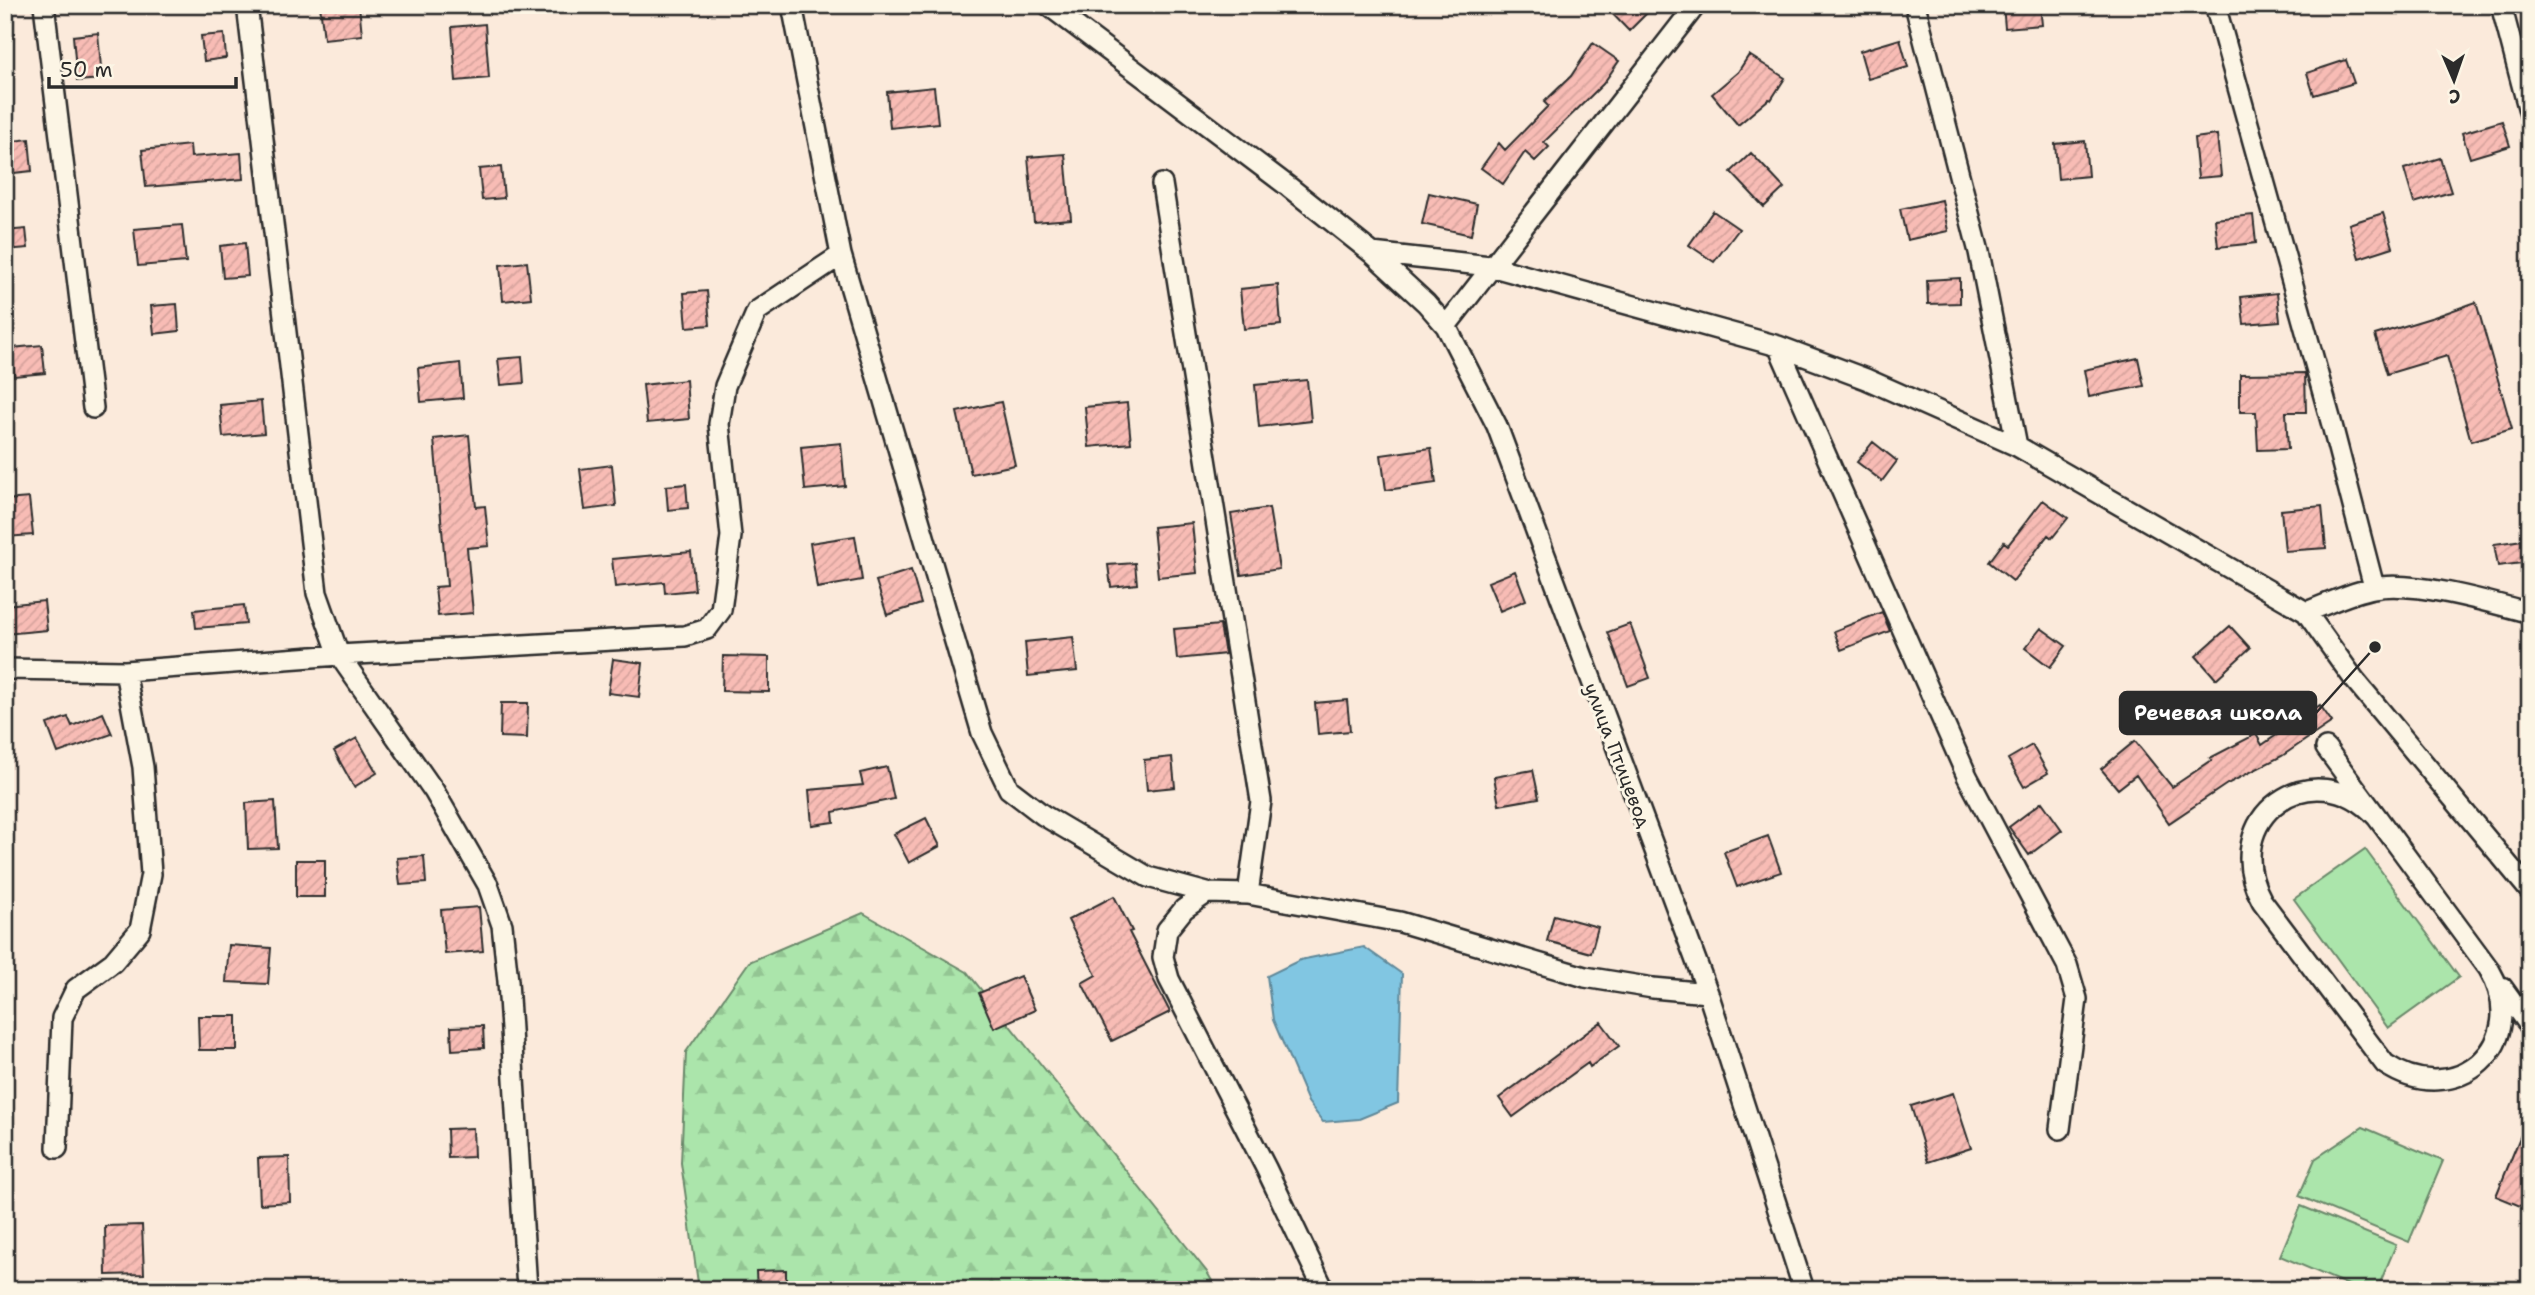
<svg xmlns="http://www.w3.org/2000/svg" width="2535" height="1295" viewBox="0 0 2535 1295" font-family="'Shantell Sans',sans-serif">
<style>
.grass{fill:#abe5ab;stroke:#6b886b;stroke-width:2}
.forest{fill:url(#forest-firs);stroke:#6b886b;stroke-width:2}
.water{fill:#81c6e2;stroke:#5f8899;stroke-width:2}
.building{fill:url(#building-hatch);stroke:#2b2b2b;stroke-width:2}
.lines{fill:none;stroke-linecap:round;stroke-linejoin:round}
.street-casing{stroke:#2b2b2b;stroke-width:24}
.street{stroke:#fcf5e5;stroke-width:19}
.labels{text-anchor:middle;stroke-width:6;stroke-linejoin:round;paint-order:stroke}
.street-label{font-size:19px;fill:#2b2b2b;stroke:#fcf5e5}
.leader{fill:none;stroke:#2b2b2b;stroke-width:2.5}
.callout-dot{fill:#2b2b2b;stroke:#fcf5e5;stroke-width:2.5}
.callout{fill:#2b2b2b;stroke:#2b2b2b;stroke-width:2.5}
.callout-label{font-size:21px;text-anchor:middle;font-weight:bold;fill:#fff}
</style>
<defs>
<pattern id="forest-firs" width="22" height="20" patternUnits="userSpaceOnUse" patternTransform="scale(1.75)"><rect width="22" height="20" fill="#abe5ab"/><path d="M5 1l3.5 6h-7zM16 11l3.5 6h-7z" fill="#93c593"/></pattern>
<pattern id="building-hatch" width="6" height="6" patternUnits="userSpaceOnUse" patternTransform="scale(1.75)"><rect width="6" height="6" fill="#f8bcb5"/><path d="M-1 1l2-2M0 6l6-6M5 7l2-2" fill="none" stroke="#d5a29c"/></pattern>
</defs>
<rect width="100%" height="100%" fill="#fbeadb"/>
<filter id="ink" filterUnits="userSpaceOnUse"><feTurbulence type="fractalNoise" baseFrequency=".0143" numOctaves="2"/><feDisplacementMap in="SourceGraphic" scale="14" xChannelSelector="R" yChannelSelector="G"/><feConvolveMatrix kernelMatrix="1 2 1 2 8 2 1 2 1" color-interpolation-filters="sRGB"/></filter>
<g filter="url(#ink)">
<path class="grass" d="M 2365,849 L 2459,977 L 2388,1028 L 2294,899 Z
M 2363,1127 L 2443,1161 L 2409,1242 L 2299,1196 L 2315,1159 Z
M 2301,1206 L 2396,1245 L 2377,1290 L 2360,1290 L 2280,1256 Z"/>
<path class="forest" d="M 863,913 L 967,972 L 1207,1272 L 1217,1290 L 699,1290 L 681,1163 L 686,1052 L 749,962 Z"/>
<path class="water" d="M 1364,947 L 1402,974 L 1398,1103 L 1359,1119 L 1323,1122 L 1308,1102 L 1273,1020 L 1267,976 L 1300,960 Z"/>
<path class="building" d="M 320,5 L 359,5 L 362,35 L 324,39 Z
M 1604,5 L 1655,5 L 1629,31 Z
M 2003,5 L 2040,5 L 2042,25 L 2005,28 Z
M 485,24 L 489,78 L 456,81 L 452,27 Z
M 98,33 L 102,79 L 77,81 L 73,36 Z
M 224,34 L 226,58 L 204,61 L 201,36 Z
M 1900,39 L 1908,67 L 1868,79 L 1860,51 Z
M 1593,43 L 1619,61 L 1603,84 L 1544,142 L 1549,147 L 1535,161 L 1525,152 L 1503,184 L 1481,168 L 1499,143 L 1505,150 L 1548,106 L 1544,102 L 1571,76 Z
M 1749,55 L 1785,78 L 1771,100 L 1769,99 L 1738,125 L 1712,94 L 1738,72 Z
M 2346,60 L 2354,83 L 2314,95 L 2307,73 Z
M 934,87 L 938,123 L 890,128 L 887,92 Z
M 2502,121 L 2510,146 L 2470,158 L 2462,133 Z
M 2217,135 L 2221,176 L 2198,178 L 2194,138 Z
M 29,139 L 32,171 L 5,174 L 5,142 Z
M 2085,141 L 2088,176 L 2058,179 L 2055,144 Z
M 190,145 L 191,157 L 241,153 L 243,179 L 146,187 L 142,150 Z
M 1751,153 L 1784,188 L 1764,207 L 1731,172 Z
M 1065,154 L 1071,219 L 1034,222 L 1028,157 Z
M 2440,158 L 2451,192 L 2414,203 L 2404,169 Z
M 501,167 L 504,198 L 482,200 L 479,169 Z
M 1429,193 L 1477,204 L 1471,235 L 1422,224 Z
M 1942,200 L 1948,231 L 1907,240 L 1900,209 Z
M 1713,211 L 1739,229 L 1714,262 L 1689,245 Z
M 2383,213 L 2393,247 L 2359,258 L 2349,224 Z
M 2253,215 L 2256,243 L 2218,247 L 2215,219 Z
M 182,225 L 186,262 L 138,266 L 134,229 Z
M 26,229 L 28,248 L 5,250 L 5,231 Z
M 245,243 L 248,276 L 223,278 L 220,246 Z
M 527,262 L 531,298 L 503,301 L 500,265 Z
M 1960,278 L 1960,303 L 1928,304 L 1927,280 Z
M 1278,285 L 1281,325 L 1244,329 L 1240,289 Z
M 707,291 L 710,325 L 687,327 L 684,293 Z
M 2277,293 L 2280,321 L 2244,324 L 2241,297 Z
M 2476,302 L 2512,429 L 2471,441 L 2447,356 L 2387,374 L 2375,335 L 2434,317 Z
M 177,304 L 179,331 L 154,334 L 151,306 Z
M 42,345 L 45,373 L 14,376 L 12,348 Z
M 522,357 L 524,383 L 501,385 L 498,359 Z
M 2138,358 L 2144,386 L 2089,397 L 2084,370 Z
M 460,363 L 463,398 L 421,402 L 418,368 Z
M 2305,373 L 2306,412 L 2286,412 L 2288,449 L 2258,450 L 2256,412 L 2240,412 L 2240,374 Z
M 686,380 L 689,419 L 647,423 L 643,385 Z
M 1307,380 L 1311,421 L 1259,427 L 1255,385 Z
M 261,401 L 264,433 L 223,437 L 220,405 Z
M 1001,402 L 1015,465 L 971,474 L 957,412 Z
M 1127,403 L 1131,443 L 1089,447 L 1085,407 Z
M 469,435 L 476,507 L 485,506 L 489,546 L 467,548 L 473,613 L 438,616 L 435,587 L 447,586 L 434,439 Z
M 1873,442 L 1897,461 L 1882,481 L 1857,462 Z
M 841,443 L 845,486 L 805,490 L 801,447 Z
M 1431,448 L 1436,483 L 1386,490 L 1381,455 Z
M 612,465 L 616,506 L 585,510 L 580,469 Z
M 686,484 L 688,508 L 668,510 L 666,486 Z
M 29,498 L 33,535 L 5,537 L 5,500 Z
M 2043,500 L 2068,518 L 2052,538 L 2048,535 L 2013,581 L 1989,562 L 2004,542 L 2008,545 Z
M 2322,506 L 2326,548 L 2285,551 L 2281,510 Z
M 1269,508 L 1279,569 L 1241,575 L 1231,514 Z
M 1192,523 L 1197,573 L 1158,577 L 1153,527 Z
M 855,536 L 862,580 L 817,588 L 810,543 Z
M 2530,539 L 2530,562 L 2498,566 L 2494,544 Z
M 691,552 L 695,590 L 665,593 L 664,582 L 615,587 L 612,559 Z
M 1135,563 L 1137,584 L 1111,587 L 1108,565 Z
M 911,570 L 921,604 L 887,615 L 876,581 Z
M 1515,571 L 1526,600 L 1500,611 L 1488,582 Z
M 44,601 L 47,630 L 5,634 L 5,605 Z
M 244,605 L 246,624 L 196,628 L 194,610 Z
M 1882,612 L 1890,631 L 1841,650 L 1834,631 Z
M 1630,624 L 1650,678 L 1628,686 L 1608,632 Z
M 1220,625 L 1225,654 L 1177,659 L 1174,629 Z
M 2230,626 L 2250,648 L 2216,679 L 2196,656 Z
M 2041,628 L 2066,646 L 2050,667 L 2025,648 Z
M 1073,637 L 1077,671 L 1028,676 L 1025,642 Z
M 723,656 L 769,657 L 769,692 L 722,691 Z
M 613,659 L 643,663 L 639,697 L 608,693 Z
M 1347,700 L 1350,731 L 1318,734 L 1315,703 Z
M 501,703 L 528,703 L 527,738 L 500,737 Z
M 2320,705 L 2332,722 L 2282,756 L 2227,784 L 2169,823 L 2136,775 L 2118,789 L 2101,769 L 2135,741 L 2172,787 L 2212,760 L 2210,758 L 2256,734 L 2262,745 Z
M 103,713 L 112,734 L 58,753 L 47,724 L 68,717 L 72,726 Z
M 357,738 L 377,773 L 354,787 L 334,751 Z
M 2032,745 L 2048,773 L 2024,787 L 2008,759 Z
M 1172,757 L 1175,787 L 1147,790 L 1144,760 Z
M 887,767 L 894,799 L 833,812 L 834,822 L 812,825 L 809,790 L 863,785 L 860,773 Z
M 1533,770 L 1539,798 L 1499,805 L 1494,777 Z
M 275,801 L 278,848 L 248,849 L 246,803 Z
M 2042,802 L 2062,830 L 2029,855 L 2009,827 Z
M 926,818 L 940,846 L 909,863 L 894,834 Z
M 1768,836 L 1781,872 L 1737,887 L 1724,852 Z
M 424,856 L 426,883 L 400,885 L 397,858 Z
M 296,860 L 325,860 L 325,897 L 296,897 Z
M 1114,896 L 1132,931 L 1129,932 L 1170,1012 L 1112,1041 L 1082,983 L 1096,975 L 1068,920 Z
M 479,907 L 483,951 L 445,954 L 441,910 Z
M 1554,915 L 1598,927 L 1591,953 L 1547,941 Z
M 229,945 L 271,948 L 268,984 L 226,982 Z
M 1020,976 L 1035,1010 L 994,1028 L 979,993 Z
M 198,1016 L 237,1016 L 237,1050 L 199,1050 Z
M 1601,1022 L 1619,1046 L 1590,1067 L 1588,1063 L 1513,1117 L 1499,1098 Z
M 483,1026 L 484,1048 L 452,1050 L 451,1027 Z
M 1953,1093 L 1971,1148 L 1928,1162 L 1911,1106 Z
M 2529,1115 L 2530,1115 L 2530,1210 L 2496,1196 Z
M 473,1128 L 474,1157 L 448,1158 L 447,1129 Z
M 289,1157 L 290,1202 L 260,1204 L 258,1158 Z
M 142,1225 L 144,1274 L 106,1275 L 105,1226 Z
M 786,1270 L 786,1290 L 757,1290 L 756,1271 Z"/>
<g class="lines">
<defs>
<path id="street" d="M 44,5 L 93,408
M 247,5 L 317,593 L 339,655 L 434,791 L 488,885 L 502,925 L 508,981 L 527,1290
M 792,5 L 841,255 L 982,733 L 1009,789 L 1043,815 L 1148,877 L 1207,893
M 1048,5 L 1289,187 L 1372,253 L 1490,266 L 1778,346 L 1866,379 L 2017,446 L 2306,612 L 2354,679 L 2530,891
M 1915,5 L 1979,252 L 2017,446
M 2215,5 L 2332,425 L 2374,587
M 2501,5 L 2530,115
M 1162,184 L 1261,801 L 1248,894
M 1372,253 L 1426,303 L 1446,326 L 1497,426 L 1708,993 L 1804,1290
M 1446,326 L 1696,5
M 1778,346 L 1967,776 L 2067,965 L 2077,999 L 2060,1129
M 2306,612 C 2328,604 2351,592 2374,588 C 2413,580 2490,602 2530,613
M 5,669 L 125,671 L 339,655 L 685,636 L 707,629 L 721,610 L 731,536 L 719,424 L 725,386 L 757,311 L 841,255
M 2326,748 L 2489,969 C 2533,1043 2457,1112 2385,1064 L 2262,901 C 2216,818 2313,748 2377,817
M 2502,987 L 2530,1026
M 57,1148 L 62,1018 L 76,989 L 113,962 L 140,930 L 151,874 L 143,767 L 125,671
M 1324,1290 L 1266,1168 L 1169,979 L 1163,957 L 1167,930 L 1184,909 L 1207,893 L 1248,894 L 1400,922 L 1585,977 L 1653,988 L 1708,993"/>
</defs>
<use href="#street" class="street-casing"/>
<use href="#street" class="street"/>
</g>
</g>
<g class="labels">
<g class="street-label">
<text transform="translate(1618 755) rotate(69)" y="7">улица Птицевод</text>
</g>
</g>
<path class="leader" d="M2375 647L2316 713"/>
<circle class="callout-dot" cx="2375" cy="647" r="7"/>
<rect class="callout" x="2120" y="692" width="196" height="42" rx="7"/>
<g class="callout-label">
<text x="2218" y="720">Речевая школа</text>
</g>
<rect width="2535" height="1295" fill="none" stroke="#fcf5e5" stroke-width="28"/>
<rect x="14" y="14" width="2507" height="1267" fill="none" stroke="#2b2b2b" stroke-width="2.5" filter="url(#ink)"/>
<g transform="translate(2454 80) rotate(178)" stroke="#fcf5e5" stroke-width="5" paint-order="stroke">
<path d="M0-5L12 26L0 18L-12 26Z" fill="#2b2b2b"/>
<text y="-10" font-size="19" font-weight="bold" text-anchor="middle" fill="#2b2b2b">С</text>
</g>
<path d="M49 77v10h187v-10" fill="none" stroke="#2b2b2b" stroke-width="3.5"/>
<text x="60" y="77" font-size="21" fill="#2b2b2b" stroke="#fcf5e5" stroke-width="5" paint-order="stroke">50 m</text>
</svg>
